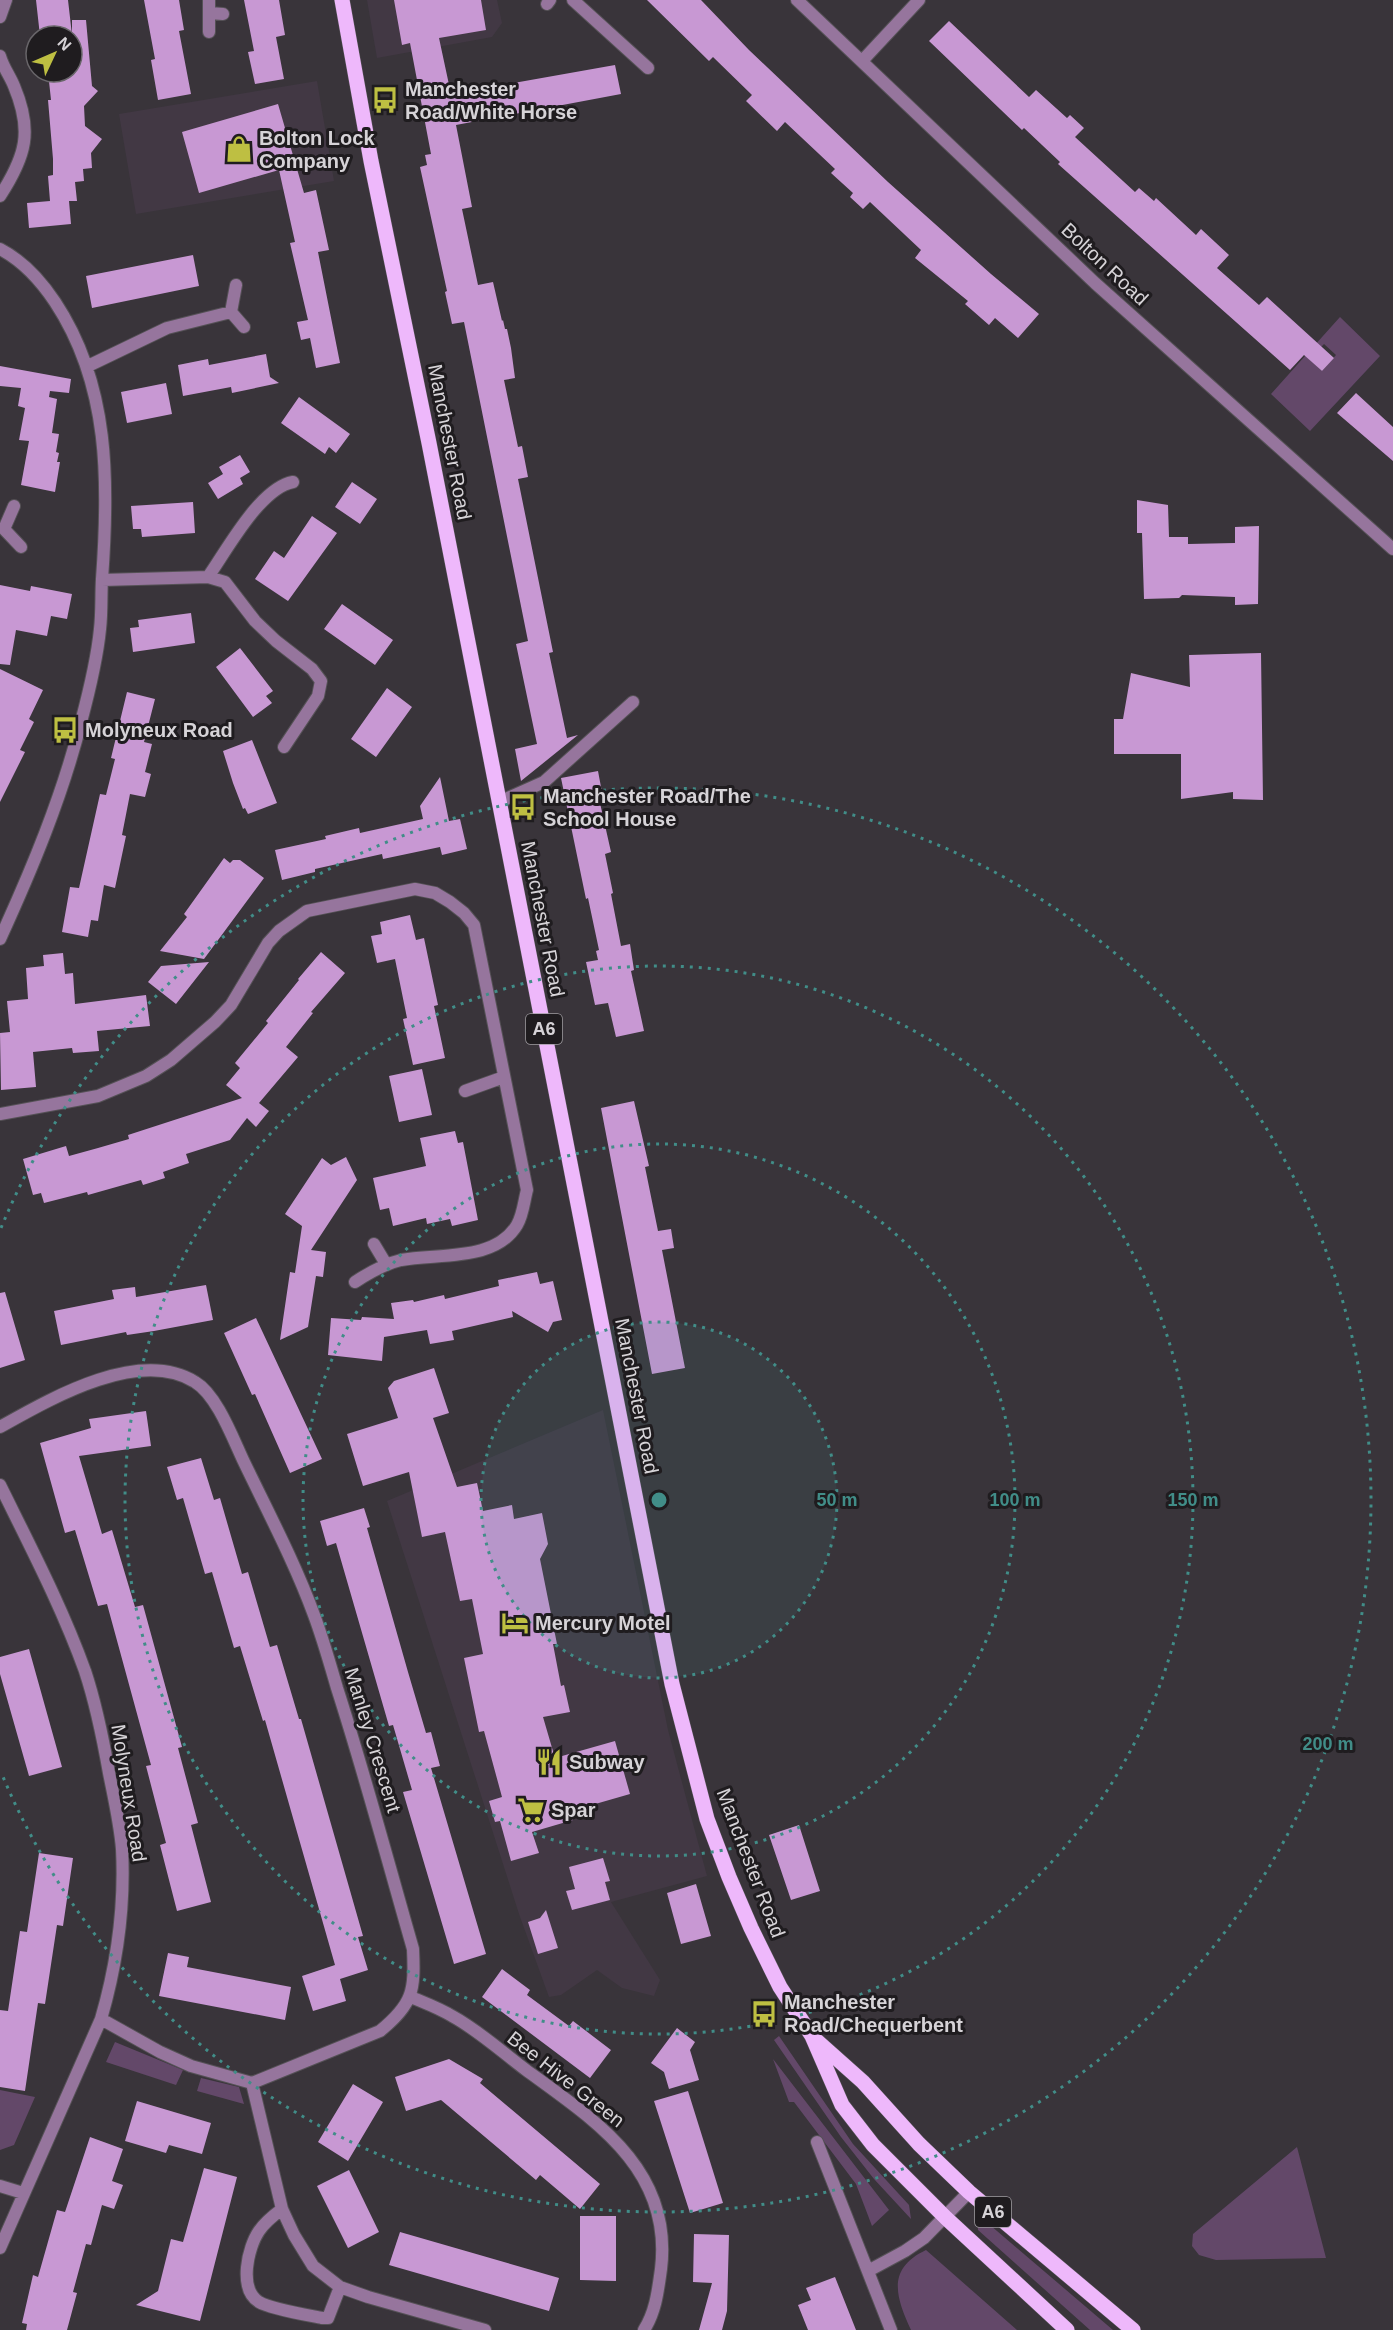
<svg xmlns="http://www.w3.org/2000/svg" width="1393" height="2330" viewBox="0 0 1393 2330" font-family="Arial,sans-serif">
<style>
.built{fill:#423844}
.green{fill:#634869;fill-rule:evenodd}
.building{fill:#c898d3}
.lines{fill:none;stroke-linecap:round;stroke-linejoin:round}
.street-casing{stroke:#555156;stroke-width:14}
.primary-casing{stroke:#555156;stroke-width:16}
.street{stroke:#96759d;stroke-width:12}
.primary{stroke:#eeb8fb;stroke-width:15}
.ring{fill:none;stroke:#418d88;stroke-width:3;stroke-dasharray:3 6}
.labels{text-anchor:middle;stroke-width:6;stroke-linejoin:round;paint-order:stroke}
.shield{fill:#1f1c1f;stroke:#9f9ca0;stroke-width:1.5}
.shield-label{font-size:18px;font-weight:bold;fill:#d6d3d7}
.poi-label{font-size:20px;font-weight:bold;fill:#d6d3d7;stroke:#1f1c1f;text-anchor:start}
.street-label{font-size:20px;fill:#d6d3d7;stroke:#1f1c1f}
.centre{fill:#418d88;stroke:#1f1c1f;stroke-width:3}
.ring-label{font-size:18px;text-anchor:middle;font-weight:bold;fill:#418d88;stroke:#1f1c1f;stroke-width:6;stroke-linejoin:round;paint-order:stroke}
</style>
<rect width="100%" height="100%" fill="#39343a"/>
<path class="built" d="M 367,0 L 497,0 L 502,23 L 492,37 L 377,58 Z
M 317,81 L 334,181 L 136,214 L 119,114 Z
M 603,1410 L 668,1730 L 707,1876 L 611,1902 L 660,1980 L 654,1996 L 622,1988 L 597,1970 L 561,1995 L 549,1997 L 519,1914 L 387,1501 Z"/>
<path class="green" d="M 1340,317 L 1380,356 L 1310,431 L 1271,394 ZM 1324,344 L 1336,355 L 1322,371 L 1309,359 Z
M 779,2036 L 853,2144 L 909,2205 L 911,2219 L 874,2179 L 841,2137 L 774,2040 Z
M 115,2042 L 183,2070 L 176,2085 L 106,2062 Z
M 773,2059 L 889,2210 L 872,2226 L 856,2184 L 794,2102 L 789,2102 Z
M 201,2078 L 239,2087 L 244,2104 L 197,2091 Z
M 0,2090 L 35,2097 L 14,2145 L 0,2150 Z
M 1297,2147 L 1326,2258 L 1216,2260 L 1199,2255 L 1192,2246 L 1193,2234 Z
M 978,2225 L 990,2225 L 1113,2330 L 1090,2330 L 978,2230 Z
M 926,2250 L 1017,2330 L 911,2330 C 896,2297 886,2269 926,2250 Z"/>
<path class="building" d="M 36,0 L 68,0 L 72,35 L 72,20 L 86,20 L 92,86 L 98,91 L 84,106 L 85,126 L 102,139 L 91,153 L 92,168 L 83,169 L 84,181 L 75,182 L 77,201 L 69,201 L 71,224 L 29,228 L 27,203 L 50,201 L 48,176 L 53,175 L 53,159 L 48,100 L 51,100 L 48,72 L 72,72 L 72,36 L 40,36 Z
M 144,0 L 179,0 L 184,30 L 179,31 L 191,94 L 158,100 L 151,60 L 155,59 Z
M 244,0 L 279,0 L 285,35 L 276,37 L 284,79 L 255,84 L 248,52 L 254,51 Z
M 394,0 L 481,0 L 486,30 L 439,38 L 451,94 L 615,65 L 621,94 L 456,125 L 472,207 L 462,209 L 478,285 L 493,282 L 502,321 L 503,320 L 505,329 L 507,329 L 511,348 L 515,378 L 504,380 L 518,447 L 522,446 L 528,477 L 518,479 L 553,652 L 549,653 L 567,738 L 578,735 L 521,781 L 515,749 L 537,744 L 516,644 L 528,641 L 464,322 L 452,324 L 445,292 L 447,291 L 420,167 L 427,165 L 425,155 L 431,154 L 410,43 L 402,45 Z
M 647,0 L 701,0 L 749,50 L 888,182 L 991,274 L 1039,314 L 1018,338 L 995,318 L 989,325 L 965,304 L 968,301 L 915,258 L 921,250 L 870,202 L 863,209 L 850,197 L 853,193 L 831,173 L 835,169 L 785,122 L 777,131 L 746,101 L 752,95 L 713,57 L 709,61 Z
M 949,21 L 1029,97 L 1036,90 L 1067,118 L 1070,115 L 1084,128 L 1075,137 L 1135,192 L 1139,188 L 1154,201 L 1156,198 L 1196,235 L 1201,229 L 1229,255 L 1217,268 L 1259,305 L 1267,297 L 1334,358 L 1322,371 L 1304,355 L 1290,370 L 1058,164 L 1060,162 L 1024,128 L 1022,130 L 929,41 Z
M 278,104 L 304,193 L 316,190 L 329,250 L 318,252 L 340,363 L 316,368 L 310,338 L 301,340 L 297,322 L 308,320 L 290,243 L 295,242 L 279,170 L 199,193 L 182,132 Z
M 193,255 L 199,286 L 92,308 L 86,276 Z
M 266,354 L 270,377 L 279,383 L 232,393 L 231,387 L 183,396 L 178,365 L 208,359 L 209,365 Z
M 0,366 L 71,379 L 69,393 L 50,391 L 49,397 L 57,399 L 52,433 L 59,434 L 56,452 L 59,453 L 57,462 L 60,462 L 55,492 L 21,485 L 29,441 L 19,440 L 25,408 L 18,406 L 21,388 L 0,386 Z
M 166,383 L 172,414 L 127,423 L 121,392 Z
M 1356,393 L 1393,427 L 1393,461 L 1337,413 Z
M 299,397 L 350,434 L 336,453 L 329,447 L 325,454 L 281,423 Z
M 240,455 L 250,472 L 240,478 L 243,484 L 218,499 L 208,483 L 223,474 L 219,467 Z
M 352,482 L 377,499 L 360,524 L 335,507 Z
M 1137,500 L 1168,505 L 1169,537 L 1188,537 L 1188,544 L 1235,543 L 1235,527 L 1259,526 L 1258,604 L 1235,605 L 1235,597 L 1182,595 L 1179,598 L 1144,599 L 1142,533 L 1137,533 Z
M 193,502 L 195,533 L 142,537 L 141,529 L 133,529 L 131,506 Z
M 312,516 L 337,533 L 288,601 L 255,579 L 274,551 L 284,558 Z
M 0,585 L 30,591 L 31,586 L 72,594 L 67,619 L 51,616 L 47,636 L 16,630 L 10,665 L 0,664 Z
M 342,604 L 393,640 L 375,665 L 324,629 Z
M 191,613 L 195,643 L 133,652 L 130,628 L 139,627 L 138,620 Z
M 240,648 L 273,691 L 266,696 L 272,703 L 253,717 L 216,667 Z
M 1261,653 L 1263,800 L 1233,799 L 1233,792 L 1181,799 L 1181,754 L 1114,754 L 1114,719 L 1123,719 L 1131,673 L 1190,687 L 1189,655 Z
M 0,669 L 43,690 L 29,719 L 34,722 L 20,750 L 25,752 L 0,802 Z
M 387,688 L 412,707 L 376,757 L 351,739 Z
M 127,692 L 155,699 L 144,742 L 152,744 L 145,772 L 151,774 L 145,797 L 130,794 L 122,835 L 126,836 L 115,888 L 104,885 L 98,921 L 91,920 L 88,937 L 62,932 L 70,887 L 79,888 L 100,794 L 106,795 L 115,759 L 111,758 Z
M 252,740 L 277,803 L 248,814 L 245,808 L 243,809 L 233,783 L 223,751 Z
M 598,771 L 604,803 L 600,803 L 611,852 L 605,854 L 613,893 L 611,894 L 621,946 L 630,944 L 634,970 L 631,971 L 644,1031 L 616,1037 L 608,1003 L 595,1005 L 586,962 L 598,960 L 596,951 L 599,950 L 588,898 L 586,899 L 561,778 Z
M 440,777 L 449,821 L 460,819 L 467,849 L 442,855 L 440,847 L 383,859 L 382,854 L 315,869 L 315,872 L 282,880 L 275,850 L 326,839 L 325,836 L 359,828 L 360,833 L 423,819 L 420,806 Z
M 224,858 L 230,863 L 233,860 L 240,860 L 264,878 L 204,959 L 160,951 L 187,917 L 184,914 Z
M 410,915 L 416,940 L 424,938 L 438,1005 L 434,1006 L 445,1058 L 413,1065 L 403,1019 L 407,1018 L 395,959 L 377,963 L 371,936 L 382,934 L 380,922 Z
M 321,952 L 345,973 L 311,1012 L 313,1013 L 286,1047 L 298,1057 L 259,1103 L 269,1111 L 256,1127 L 247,1118 L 230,1140 L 186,1154 L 189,1163 L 163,1172 L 165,1178 L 143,1185 L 141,1180 L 88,1195 L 87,1192 L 44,1203 L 41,1193 L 33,1195 L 23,1159 L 66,1146 L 69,1156 L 98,1148 L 129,1139 L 128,1135 L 242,1098 L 226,1085 L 240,1068 L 235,1063 L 268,1023 L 266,1021 L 299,980 L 298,979 Z
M 63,953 L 65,974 L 73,973 L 75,1004 L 146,995 L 150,1026 L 97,1031 L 99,1051 L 73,1053 L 72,1048 L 33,1052 L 36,1087 L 1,1090 L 0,1033 L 10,1032 L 7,1001 L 28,999 L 26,968 L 44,966 L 43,955 Z
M 209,962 L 176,1004 L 148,982 L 161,966 Z
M 422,1069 L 432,1115 L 399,1122 L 389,1076 Z
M 634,1101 L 649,1166 L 645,1167 L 658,1231 L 671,1229 L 674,1248 L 662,1250 L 685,1368 L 652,1374 L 601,1108 Z
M 455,1131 L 458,1143 L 463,1142 L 478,1220 L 452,1226 L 450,1219 L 427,1224 L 426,1218 L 393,1226 L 389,1208 L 380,1210 L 373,1178 L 426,1166 L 420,1138 Z
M 346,1157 L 357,1180 L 311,1250 L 326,1252 L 323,1277 L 316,1276 L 308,1327 L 280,1340 L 290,1272 L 295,1273 L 302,1226 L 285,1214 L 322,1158 L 331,1165 Z
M 537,1272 L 540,1284 L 553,1281 L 562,1320 L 553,1322 L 548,1332 L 512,1311 L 513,1317 L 452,1331 L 454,1340 L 430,1344 L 427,1330 L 384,1337 L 382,1361 L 328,1355 L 331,1318 L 361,1320 L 362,1317 L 394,1319 L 391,1303 L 413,1300 L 414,1302 L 444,1295 L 445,1299 L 499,1286 L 498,1280 Z
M 206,1285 L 213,1320 L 154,1331 L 127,1335 L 126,1332 L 61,1345 L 54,1311 L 114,1299 L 112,1290 L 135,1287 L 136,1297 Z
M 5,1292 L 25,1360 L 0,1368 L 0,1293 Z
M 256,1318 L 322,1459 L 290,1473 L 255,1394 L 252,1395 L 224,1333 Z
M 434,1368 L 449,1413 L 433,1418 L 457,1487 L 477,1483 L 483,1511 L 512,1505 L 514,1519 L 542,1513 L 548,1544 L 540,1559 L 557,1644 L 553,1644 L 561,1686 L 564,1685 L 570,1712 L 543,1717 L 555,1758 L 615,1741 L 630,1794 L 571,1811 L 573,1820 L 532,1832 L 539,1853 L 511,1861 L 500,1821 L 495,1822 L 489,1801 L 502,1797 L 484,1731 L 479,1732 L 464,1658 L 483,1654 L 472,1599 L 460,1601 L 445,1532 L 422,1537 L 409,1472 L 363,1486 L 347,1434 L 398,1418 L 388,1388 L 394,1381 Z
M 146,1411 L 151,1446 L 79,1456 L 102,1534 L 112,1530 L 135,1607 L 143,1605 L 182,1747 L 178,1748 L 198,1823 L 191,1825 L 211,1902 L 177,1911 L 160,1845 L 166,1843 L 146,1766 L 151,1765 L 107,1604 L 98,1606 L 75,1530 L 65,1533 L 40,1443 L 91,1428 L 89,1419 Z
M 201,1458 L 214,1500 L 220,1498 L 242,1574 L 248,1572 L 270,1647 L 277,1645 L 299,1719 L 301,1719 L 363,1936 L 358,1937 L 368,1970 L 340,1979 L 346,2001 L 313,2011 L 302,1976 L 335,1965 L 265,1720 L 263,1721 L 240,1646 L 234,1648 L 212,1572 L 205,1574 L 183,1498 L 177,1500 L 167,1467 Z
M 364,1508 L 370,1527 L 367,1528 L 408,1672 L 426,1733 L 431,1732 L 440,1766 L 431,1768 L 486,1954 L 454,1964 L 403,1792 L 412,1790 L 393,1725 L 389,1726 L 336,1543 L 327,1546 L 320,1521 Z
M 29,1649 L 62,1767 L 29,1776 L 0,1674 L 0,1657 Z
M 799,1825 L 820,1891 L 791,1900 L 769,1835 Z
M 39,1853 L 73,1858 L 63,1926 L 57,1925 L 45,2004 L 38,2003 L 25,2091 L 0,2087 L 0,2010 L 8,2011 L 20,1931 L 27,1932 Z
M 603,1858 L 610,1881 L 605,1882 L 610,1900 L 572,1910 L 566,1891 L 575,1889 L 569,1867 Z
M 696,1884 L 711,1936 L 681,1944 L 667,1893 Z
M 546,1910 L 558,1948 L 538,1954 L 528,1922 L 540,1918 Z
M 168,1953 L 189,1957 L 187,1967 L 291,1987 L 285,2020 L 159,1996 Z
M 502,1969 L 530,1990 L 527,1995 L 569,2026 L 573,2021 L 611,2050 L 590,2078 L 482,1997 Z
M 677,2028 L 695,2042 L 690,2050 L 699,2080 L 669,2089 L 664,2072 L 651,2063 Z
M 449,2059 L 483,2079 L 480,2083 L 600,2184 L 580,2209 L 540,2175 L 536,2180 L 441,2100 L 406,2111 L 395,2077 Z
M 353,2084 L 383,2102 L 348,2161 L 318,2142 Z
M 688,2091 L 723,2203 L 690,2213 L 654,2101 Z
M 137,2101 L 211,2123 L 202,2154 L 169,2145 L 166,2153 L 125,2141 Z
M 90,2137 L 123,2149 L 112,2181 L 123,2185 L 114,2209 L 102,2205 L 91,2245 L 86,2244 L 73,2292 L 77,2293 L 67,2330 L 26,2330 L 27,2324 L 22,2323 L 33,2275 L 38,2277 L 57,2210 L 65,2212 Z
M 204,2168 L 237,2177 L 200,2321 L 136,2305 L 158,2291 L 171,2239 L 183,2242 Z
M 349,2170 L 379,2232 L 348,2248 L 317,2186 Z
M 580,2216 L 616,2216 L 616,2281 L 580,2280 Z
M 400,2232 L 559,2278 L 549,2311 L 389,2265 Z
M 694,2234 L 729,2235 L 727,2311 L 722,2330 L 699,2330 L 712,2283 L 693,2282 Z
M 835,2277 L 856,2330 L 808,2330 L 798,2305 L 811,2300 L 806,2288 Z"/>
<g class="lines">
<defs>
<path id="street" d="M 573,0 L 648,68
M 797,0 L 1095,283 L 1393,549
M 547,4 L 550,0
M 209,13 L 223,14
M 0,17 L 6,0
M 209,32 L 209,0
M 0,56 C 3,67 10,76 14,86 C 33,131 26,156 0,196
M 862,61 L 919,0
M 0,249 C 23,261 41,281 55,302 C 110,385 109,483 102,579 C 101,595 102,612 100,629 C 97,660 89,692 81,722 C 62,797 32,869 0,939
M 236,285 L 231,312 L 244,327
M 88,366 L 167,328 L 231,312
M 14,506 L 4,529 L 21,547
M 208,577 C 227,550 260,488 293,482
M 102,580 L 208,577 L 225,582 L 255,621 L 276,641 L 312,669 L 321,681 L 318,696 L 284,747
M 499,802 L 544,782 L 633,702
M 465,1091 L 504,1077
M 0,1114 L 98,1096 L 146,1076 L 171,1060 L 215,1022 L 231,1005 L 268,943 L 279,931 L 307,911 L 415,889 L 435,893 L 450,902 L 464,913 L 474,925 L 527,1190 C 524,1201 523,1215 517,1225 C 495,1262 438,1253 401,1260 C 384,1264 370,1272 355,1282
M 374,1244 L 386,1264
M 0,1427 C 50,1399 139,1347 195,1382 C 217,1395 233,1439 244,1462 C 268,1512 295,1563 314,1615 C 323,1639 330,1664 337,1688 C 365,1775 388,1862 413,1949 C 415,1991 413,2004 380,2031 L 252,2083 L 191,2066 L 160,2052 L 101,2019
M 0,1485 C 30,1546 62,1607 85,1671 C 96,1704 103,1739 109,1773 C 114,1798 120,1824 122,1849 C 125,1907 117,1964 101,2019 L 0,2248
M 411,1997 C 425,2003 439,2008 452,2016 C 478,2030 502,2052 526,2070 C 596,2121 673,2170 661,2269 C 658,2290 656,2311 644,2330
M 252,2083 L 282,2209 L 294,2235 L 313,2266 L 340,2287 L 368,2297 L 485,2330
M 817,2142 L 891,2330
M 0,2186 L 23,2193
M 282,2209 C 274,2215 265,2222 259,2231 C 248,2247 238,2289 259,2302 C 271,2309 307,2315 322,2318 L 328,2318 L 340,2287
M 868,2271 L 905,2251 L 924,2238 L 969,2192"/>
<path id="primary" d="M 342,0 L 371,161 L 429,443 L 672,1684 L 707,1819 L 729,1877 L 751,1928 L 780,1987 L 812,2036 L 842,2105 L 873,2145 L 946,2218 L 1067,2330
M 817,2041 L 863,2082 L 919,2144 L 969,2192 L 1133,2330"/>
</defs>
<use href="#street" class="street-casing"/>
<use href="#primary" class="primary-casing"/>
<use href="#street" class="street"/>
<use href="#primary" class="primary"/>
</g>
<circle cx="659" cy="1500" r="178" fill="#418d88" fill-opacity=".12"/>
<g class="ring">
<circle cx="659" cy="1500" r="178"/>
<circle cx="659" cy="1500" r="356"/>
<circle cx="659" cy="1500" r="534"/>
<path d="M1 1228A712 712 0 1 1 1 1772"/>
</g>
<defs>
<symbol id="bus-bare" viewBox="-9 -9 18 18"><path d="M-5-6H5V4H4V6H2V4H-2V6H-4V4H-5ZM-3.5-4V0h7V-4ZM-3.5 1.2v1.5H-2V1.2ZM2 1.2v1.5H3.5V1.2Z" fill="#bebf42" stroke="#1f1c1f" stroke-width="2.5" paint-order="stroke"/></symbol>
<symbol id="shop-bare" viewBox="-9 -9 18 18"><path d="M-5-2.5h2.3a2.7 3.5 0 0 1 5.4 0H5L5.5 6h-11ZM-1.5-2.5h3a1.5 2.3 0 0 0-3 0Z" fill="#bebf42" stroke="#1f1c1f" stroke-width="2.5" paint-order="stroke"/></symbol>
<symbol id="hotel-bare" viewBox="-9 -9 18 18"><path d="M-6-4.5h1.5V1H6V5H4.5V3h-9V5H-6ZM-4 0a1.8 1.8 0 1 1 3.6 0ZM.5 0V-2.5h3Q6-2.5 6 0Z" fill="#bebf42" stroke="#1f1c1f" stroke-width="2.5" paint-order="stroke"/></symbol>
<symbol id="restaurant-bare" viewBox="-9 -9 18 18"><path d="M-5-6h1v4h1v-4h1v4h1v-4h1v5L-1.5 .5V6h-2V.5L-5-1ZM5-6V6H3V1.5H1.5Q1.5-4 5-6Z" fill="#bebf42" stroke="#1f1c1f" stroke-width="2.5" paint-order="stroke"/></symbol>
<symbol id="supermarket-bare" viewBox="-9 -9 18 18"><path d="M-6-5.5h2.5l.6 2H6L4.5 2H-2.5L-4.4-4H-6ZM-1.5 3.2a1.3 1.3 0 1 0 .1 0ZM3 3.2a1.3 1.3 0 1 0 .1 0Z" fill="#bebf42" stroke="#1f1c1f" stroke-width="2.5" paint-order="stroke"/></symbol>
</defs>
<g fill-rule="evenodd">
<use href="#bus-bare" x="366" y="81" width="38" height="38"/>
<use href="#shop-bare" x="220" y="130" width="38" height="38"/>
<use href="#bus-bare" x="46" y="711" width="38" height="38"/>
<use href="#bus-bare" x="504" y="788" width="38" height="38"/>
<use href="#hotel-bare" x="496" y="1604" width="38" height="38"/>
<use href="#restaurant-bare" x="530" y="1743" width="38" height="38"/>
<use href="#supermarket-bare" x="512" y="1791" width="38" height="38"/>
<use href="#bus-bare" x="745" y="1995" width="38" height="38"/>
</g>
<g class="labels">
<g class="shield">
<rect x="526" y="1014" width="36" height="30" rx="4.5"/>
<rect x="975" y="2197" width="36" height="30" rx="4.5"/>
</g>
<g class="shield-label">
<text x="544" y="1035">A6</text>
<text x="993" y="2218">A6</text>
</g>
<g class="poi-label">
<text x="405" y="96">Manchester<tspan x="405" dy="23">Road/White Horse</tspan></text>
<text x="259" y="145">Bolton Lock<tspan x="259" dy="23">Company</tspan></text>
<text x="85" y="737">Molyneux Road</text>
<text x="543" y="803">Manchester Road/The<tspan x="543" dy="23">School House</tspan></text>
<text x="535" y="1630">Mercury Motel</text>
<text x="569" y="1769">Subway</text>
<text x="551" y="1817">Spar</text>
<text x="784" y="2009">Manchester<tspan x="784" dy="23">Road/Chequerbent</tspan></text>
</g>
<g class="street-label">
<text transform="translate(1105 264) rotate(43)" y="7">Bolton Road</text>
<text transform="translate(450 442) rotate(79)" y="7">Manchester Road</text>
<text transform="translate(543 919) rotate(79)" y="7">Manchester Road</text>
<text transform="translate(637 1396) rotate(79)" y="7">Manchester Road</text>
<text transform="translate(373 1740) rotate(73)" y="7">Manley Crescent</text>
<text transform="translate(129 1793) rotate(81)" y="7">Molyneux Road</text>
<text transform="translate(751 1863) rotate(69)" y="7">Manchester Road</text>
<text transform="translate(566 2079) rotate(38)" y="7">Bee Hive Green</text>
</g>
</g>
<circle cx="659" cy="1500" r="9" class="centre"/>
<g class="ring-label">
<text x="837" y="1506">50 m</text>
<text x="1015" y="1506">100 m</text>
<text x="1193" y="1506">150 m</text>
<text x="1328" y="1750">200 m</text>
</g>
<g transform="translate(54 54) rotate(46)"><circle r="28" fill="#1f1c1f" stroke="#686569" stroke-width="1.5"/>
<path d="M0-4.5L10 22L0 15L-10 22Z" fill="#bebf42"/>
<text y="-9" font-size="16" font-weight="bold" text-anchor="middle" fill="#d6d3d7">N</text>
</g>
</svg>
